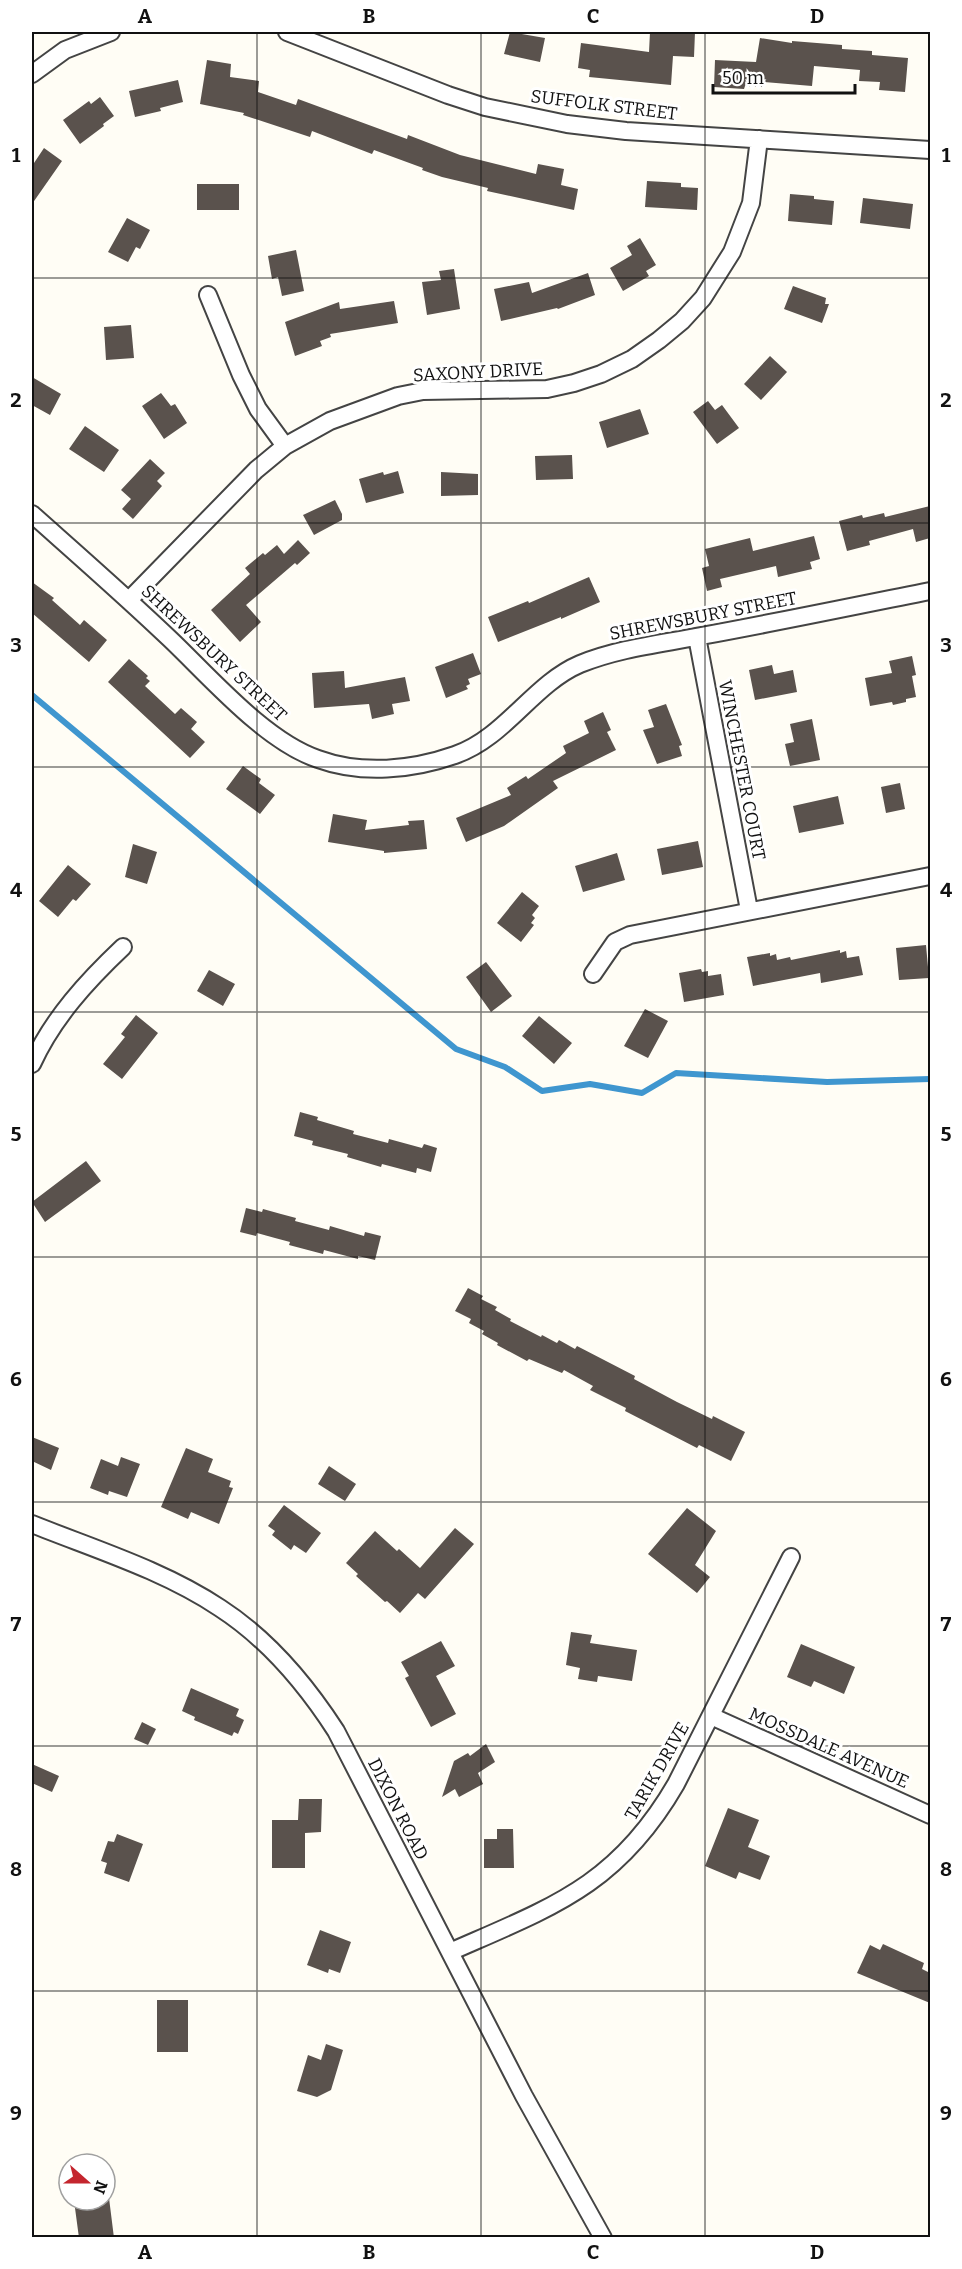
<svg xmlns="http://www.w3.org/2000/svg" width="962" height="2269" viewBox="0 0 962 2269" font-family="Bitter,serif">
<style>
.lines{fill:none;stroke-linecap:round;stroke-linejoin:round}
.stream{stroke:#3f96cf;stroke-width:6}
.building{fill:#5a524d}
.minor-casing{stroke:#444;stroke-width:20}
.minor{stroke:#fff;stroke-width:16}
.grid{fill:none;stroke:#111;stroke-width:1.5;stroke-opacity:0.55}
.labels{text-anchor:middle;stroke-width:6;stroke-linejoin:round;paint-order:stroke}
.street-label{font-size:18px;fill:#111;stroke:#fff}
.neatline{fill:none;stroke:#111;stroke-width:2}
.grid-label{font-size:20px;text-anchor:middle;font-weight:bold;fill:#111}
</style>
<rect width="100%" height="100%" fill="#fffdf5"/>
<g class="lines">
<path class="stream" d="M 32,695 L 456,1049 L 505,1067 L 542,1091 L 590,1084 L 642,1093 L 676,1073 L 827,1082 L 930,1079"/>
</g>
<path class="building" d="M 510,32 L 545,38 L 540,62 L 504,54 Z
M 650,32 L 695,32 L 694,57 L 673,56 L 671,85 L 589,77 L 590,70 L 578,68 L 581,43 L 649,52 Z
M 760,38 L 792,43 L 792,41 L 842,45 L 842,49 L 872,51 L 872,55 L 908,58 L 905,92 L 879,90 L 880,82 L 859,81 L 860,70 L 814,66 L 812,86 L 764,82 L 764,87 L 745,86 L 744,89 L 714,87 L 715,60 L 756,62 Z
M 207,60 L 231,64 L 230,77 L 259,81 L 258,92 L 296,105 L 298,99 L 407,139 L 408,135 L 460,155 L 536,174 L 538,164 L 564,169 L 561,185 L 578,189 L 574,210 L 487,191 L 488,188 L 442,177 L 422,170 L 423,168 L 374,150 L 372,154 L 312,131 L 310,137 L 243,115 L 244,113 L 200,104 Z
M 178,80 L 183,102 L 160,108 L 161,111 L 135,117 L 129,91 Z
M 100,97 L 114,116 L 103,124 L 104,126 L 80,144 L 63,120 L 89,101 L 91,104 Z
M 44,148 L 62,161 L 32,204 L 32,166 Z
M 647,181 L 681,183 L 681,187 L 698,188 L 697,210 L 645,207 Z
M 197,184 L 239,184 L 239,210 L 197,210 Z
M 790,194 L 814,196 L 814,199 L 834,201 L 832,225 L 788,221 Z
M 863,198 L 913,204 L 910,229 L 860,223 Z
M 127,218 L 150,230 L 140,249 L 136,247 L 128,262 L 108,252 Z
M 640,238 L 656,265 L 646,271 L 649,276 L 623,291 L 610,268 L 632,255 L 627,246 Z
M 296,250 L 304,291 L 282,296 L 278,277 L 272,279 L 268,256 Z
M 454,269 L 460,309 L 427,315 L 422,282 L 441,280 L 439,271 Z
M 588,273 L 595,295 L 558,309 L 557,308 L 501,321 L 494,289 L 529,282 L 532,293 Z
M 793,286 L 826,298 L 825,304 L 829,304 L 822,323 L 784,309 Z
M 394,301 L 398,323 L 330,334 L 331,337 L 320,341 L 322,346 L 295,356 L 285,322 L 339,302 L 340,309 Z
M 131,325 L 134,358 L 106,360 L 104,327 Z
M 770,356 L 787,372 L 761,400 L 744,384 Z
M 32,377 L 61,394 L 50,415 L 32,405 Z
M 161,393 L 171,406 L 175,404 L 187,423 L 164,439 L 142,406 Z
M 708,401 L 715,410 L 722,405 L 739,428 L 717,444 L 693,412 Z
M 640,409 L 649,434 L 607,448 L 599,422 Z
M 85,426 L 119,450 L 104,472 L 69,449 Z
M 572,455 L 573,479 L 536,480 L 535,456 Z
M 150,459 L 165,473 L 157,481 L 162,486 L 133,519 L 122,509 L 131,499 L 121,490 Z
M 398,471 L 404,493 L 366,503 L 359,479 L 383,472 L 384,475 Z
M 441,472 L 478,474 L 478,495 L 441,496 Z
M 335,500 L 342,514 L 342,520 L 314,535 L 303,515 Z
M 930,506 L 930,538 L 916,542 L 913,529 L 869,541 L 870,545 L 847,551 L 839,521 L 862,515 L 863,518 L 884,513 L 885,517 Z
M 814,536 L 820,559 L 810,562 L 812,569 L 778,577 L 776,566 L 720,579 L 722,587 L 707,591 L 702,568 L 709,566 L 705,549 L 750,538 L 753,551 Z
M 298,540 L 310,553 L 297,565 L 295,563 L 246,605 L 261,622 L 240,642 L 211,610 L 250,574 L 245,568 L 263,553 L 265,555 L 277,545 L 284,554 Z
M 589,577 L 600,602 L 561,619 L 561,617 L 498,642 L 488,617 L 528,601 L 529,603 Z
M 32,582 L 54,598 L 52,600 L 80,625 L 84,620 L 107,640 L 89,662 L 32,613 Z
M 473,653 L 481,674 L 468,679 L 470,684 L 466,686 L 468,689 L 446,698 L 435,667 Z
M 912,656 L 916,675 L 912,676 L 916,697 L 906,699 L 906,702 L 893,705 L 892,702 L 870,706 L 865,678 L 892,673 L 889,661 Z
M 129,659 L 148,676 L 146,678 L 150,681 L 145,686 L 175,714 L 181,708 L 197,722 L 191,729 L 205,742 L 190,758 L 108,682 Z
M 772,665 L 774,674 L 793,670 L 797,692 L 755,700 L 749,670 Z
M 344,671 L 345,688 L 405,677 L 410,701 L 392,704 L 394,714 L 372,719 L 369,704 L 314,708 L 312,673 Z
M 666,704 L 682,745 L 679,746 L 682,756 L 657,764 L 643,730 L 654,727 L 648,710 Z
M 603,712 L 611,730 L 607,732 L 616,750 L 553,781 L 558,788 L 504,826 L 466,842 L 456,818 L 511,795 L 507,788 L 526,776 L 528,779 L 566,753 L 563,746 L 589,733 L 584,721 Z
M 812,719 L 820,760 L 790,766 L 785,744 L 794,742 L 790,724 Z
M 243,766 L 261,779 L 259,783 L 275,795 L 260,814 L 226,789 Z
M 900,783 L 905,809 L 886,813 L 881,787 Z
M 838,796 L 844,824 L 799,833 L 793,806 Z
M 333,814 L 367,820 L 365,830 L 409,825 L 408,821 L 424,820 L 427,849 L 384,853 L 384,851 L 328,842 Z
M 698,841 L 703,867 L 662,875 L 657,849 Z
M 133,844 L 157,852 L 147,884 L 125,877 Z
M 617,853 L 625,880 L 583,892 L 575,866 Z
M 68,865 L 91,884 L 76,901 L 73,899 L 58,917 L 39,901 Z
M 522,892 L 539,906 L 532,915 L 535,918 L 531,923 L 534,925 L 521,942 L 497,923 Z
M 926,945 L 929,978 L 899,980 L 896,948 Z
M 840,950 L 840,953 L 846,951 L 847,958 L 859,956 L 863,975 L 821,983 L 820,973 L 753,986 L 747,957 L 770,953 L 770,956 L 776,954 L 777,960 L 790,957 L 791,960 Z
M 486,962 L 512,996 L 491,1012 L 466,977 Z
M 701,969 L 702,972 L 708,971 L 708,976 L 721,974 L 724,995 L 684,1002 L 679,973 Z
M 209,970 L 235,984 L 223,1006 L 197,991 Z
M 645,1009 L 668,1021 L 648,1058 L 624,1046 Z
M 136,1015 L 158,1033 L 122,1079 L 103,1064 L 125,1037 L 121,1034 Z
M 539,1016 L 572,1043 L 554,1064 L 522,1036 Z
M 300,1112 L 318,1117 L 317,1120 L 354,1131 L 353,1134 L 388,1143 L 389,1139 L 422,1148 L 424,1144 L 437,1148 L 431,1172 L 417,1168 L 416,1173 L 382,1164 L 381,1167 L 347,1157 L 348,1154 L 312,1145 L 313,1141 L 294,1136 Z
M 86,1161 L 101,1181 L 45,1222 L 32,1202 Z
M 246,1208 L 262,1212 L 263,1209 L 281,1214 L 296,1218 L 295,1221 L 329,1230 L 330,1226 L 364,1236 L 365,1232 L 381,1236 L 375,1260 L 358,1256 L 358,1259 L 324,1250 L 323,1254 L 289,1245 L 290,1242 L 275,1238 L 257,1233 L 256,1236 L 240,1232 Z
M 468,1288 L 483,1296 L 481,1299 L 497,1307 L 495,1310 L 511,1319 L 510,1321 L 541,1337 L 542,1335 L 557,1343 L 559,1340 L 575,1349 L 577,1346 L 635,1376 L 634,1379 L 677,1402 L 712,1419 L 713,1416 L 745,1432 L 731,1461 L 699,1445 L 697,1448 L 625,1411 L 626,1408 L 590,1390 L 593,1386 L 564,1370 L 562,1373 L 529,1359 L 527,1361 L 497,1345 L 498,1343 L 482,1334 L 484,1331 L 469,1323 L 471,1319 L 455,1311 Z
M 32,1437 L 59,1448 L 51,1470 L 32,1461 Z
M 186,1448 L 213,1459 L 208,1472 L 231,1481 L 229,1487 L 233,1488 L 219,1524 L 191,1512 L 188,1519 L 161,1507 Z
M 121,1457 L 140,1464 L 127,1497 L 109,1491 L 108,1495 L 90,1488 L 101,1459 L 118,1466 Z
M 329,1466 L 356,1484 L 345,1501 L 318,1484 Z
M 284,1505 L 321,1533 L 306,1553 L 294,1545 L 291,1550 L 272,1535 L 275,1531 L 268,1526 Z
M 687,1508 L 716,1531 L 695,1565 L 710,1577 L 697,1593 L 648,1554 Z
M 455,1528 L 474,1544 L 425,1599 L 418,1593 L 400,1613 L 387,1601 L 385,1602 L 356,1576 L 358,1574 L 346,1563 L 375,1531 L 397,1551 L 399,1549 L 420,1568 Z
M 571,1632 L 592,1635 L 590,1643 L 637,1650 L 632,1681 L 598,1676 L 597,1682 L 578,1679 L 580,1668 L 566,1665 Z
M 441,1641 L 455,1666 L 436,1676 L 456,1714 L 431,1727 L 405,1678 L 409,1676 L 401,1662 Z
M 801,1644 L 855,1667 L 844,1694 L 814,1681 L 811,1687 L 787,1677 Z
M 191,1688 L 239,1709 L 236,1716 L 244,1720 L 238,1734 L 234,1732 L 232,1736 L 194,1720 L 195,1717 L 182,1711 Z
M 142,1722 L 156,1729 L 148,1745 L 134,1739 Z
M 486,1744 L 495,1762 L 478,1773 L 483,1784 L 459,1797 L 455,1789 L 442,1797 L 454,1761 L 468,1753 L 470,1756 Z
M 32,1764 L 59,1776 L 52,1792 L 32,1783 Z
M 299,1799 L 322,1799 L 321,1832 L 305,1833 L 305,1868 L 272,1868 L 272,1820 L 298,1820 Z
M 728,1808 L 759,1820 L 748,1847 L 770,1856 L 760,1880 L 739,1872 L 736,1879 L 705,1866 Z
M 497,1829 L 513,1829 L 514,1868 L 484,1868 L 484,1839 L 497,1839 Z
M 117,1834 L 143,1844 L 129,1882 L 104,1873 L 107,1863 L 101,1861 L 108,1841 L 114,1842 Z
M 320,1930 L 351,1942 L 340,1973 L 329,1969 L 328,1973 L 307,1965 Z
M 883,1944 L 924,1963 L 922,1969 L 930,1973 L 930,2003 L 857,1973 L 870,1945 L 880,1950 Z
M 157,2000 L 188,2000 L 188,2052 L 157,2052 Z
M 326,2044 L 343,2050 L 331,2090 L 317,2097 L 297,2091 L 308,2055 L 321,2060 Z
M 105,2198 L 109,2198 L 114,2238 L 79,2238 L 75,2208 L 89,2206 L 88,2201 L 105,2200 Z"/>
<g class="lines">
<defs>
<path id="minor" d="M 287,32 L 448,95 L 485,107 L 567,124 L 626,131 L 930,150
M 32,74 L 65,50 L 111,32
M 208,295 L 241,375 L 258,409 L 285,446
M 32,514 C 78,555 125,596 170,639 C 211,678 265,741 318,759 C 362,775 412,770 455,755 C 505,738 533,684 580,664 C 620,648 660,644 701,636 C 778,622 854,606 930,591
M 129,600 L 256,470 L 285,446 L 330,421 L 398,396 L 423,391 L 547,389 L 574,383 L 601,374 L 632,359 L 659,340 L 682,321 L 703,298 L 732,252 L 751,203 L 759,139
M 697,637 L 749,910
M 593,974 L 615,942 L 630,935 L 930,876
M 32,1064 C 53,1018 87,981 123,947
M 32,1524 C 94,1549 163,1570 220,1608 C 268,1639 305,1683 336,1731 L 524,2096 L 603,2238
M 711,1716 L 930,1815
M 450,1952 C 552,1907 617,1886 676,1784 L 791,1557"/>
</defs>
<use href="#minor" class="minor-casing"/>
<use href="#minor" class="minor"/>
</g>
<path class="grid" d="M 257,32 L 257,2238M 481,32 L 481,2238M 705,32 L 705,2238M 32,278 L 930,278M 32,523 L 930,523M 32,767 L 930,767M 32,1012 L 930,1012M 32,1257 L 930,1257M 32,1502 L 930,1502M 32,1746 L 930,1746M 32,1991 L 930,1991"/>
<g class="labels">
<g class="street-label">
<text transform="translate(604 105) rotate(7)" y="6">SUFFOLK STREET</text>
<text transform="translate(478 372) rotate(-3)" y="6">SAXONY DRIVE</text>
<text transform="translate(703 616) rotate(-11)" y="6">SHREWSBURY STREET</text>
<text transform="translate(214 653) rotate(43)" y="6">SHREWSBURY STREET</text>
<text transform="translate(742 770) rotate(79)" y="6">WINCHESTER COURT</text>
<text transform="translate(829 1748) rotate(24)" y="6">MOSSDALE AVENUE</text>
<text transform="translate(657 1771) rotate(-60)" y="6">TARIK DRIVE</text>
<text transform="translate(398 1809) rotate(63)" y="6">DIXON ROAD</text>
</g>
</g>
<rect width="962" height="2269" fill="none" stroke="#ffffff" stroke-width="66"/>
<g transform="translate(87 2182) rotate(111)"><circle r="28" fill="#ffffff" stroke="#a0a0a0" stroke-width="1.5"/>
<path d="M0-4.5L10 22L0 15L-10 22Z" fill="#c4262e"/>
<text y="-9" font-size="16" font-weight="bold" text-anchor="middle" fill="#111111">N</text>
</g>
<path d="M713 84v9h142v-9" fill="none" stroke="#111111" stroke-width="3"/>
<text x="722" y="84" font-size="18" fill="#111111" stroke="#ffffff" stroke-width="4.5" paint-order="stroke">50 m</text>
<rect x="33" y="33" width="896" height="2203" class="neatline"/>
<g class="grid-label">
<text x="145" y="23">A</text>
<text x="369" y="23">B</text>
<text x="593" y="23">C</text>
<text x="817" y="23">D</text>
<text x="16" y="162">1</text>
<text x="946" y="162">1</text>
<text x="16" y="407">2</text>
<text x="946" y="407">2</text>
<text x="16" y="652">3</text>
<text x="946" y="652">3</text>
<text x="16" y="897">4</text>
<text x="946" y="897">4</text>
<text x="16" y="1141">5</text>
<text x="946" y="1141">5</text>
<text x="16" y="1386">6</text>
<text x="946" y="1386">6</text>
<text x="16" y="1631">7</text>
<text x="946" y="1631">7</text>
<text x="16" y="1876">8</text>
<text x="946" y="1876">8</text>
<text x="16" y="2120">9</text>
<text x="946" y="2120">9</text>
<text x="145" y="2259">A</text>
<text x="369" y="2259">B</text>
<text x="593" y="2259">C</text>
<text x="817" y="2259">D</text>
</g>
</svg>
